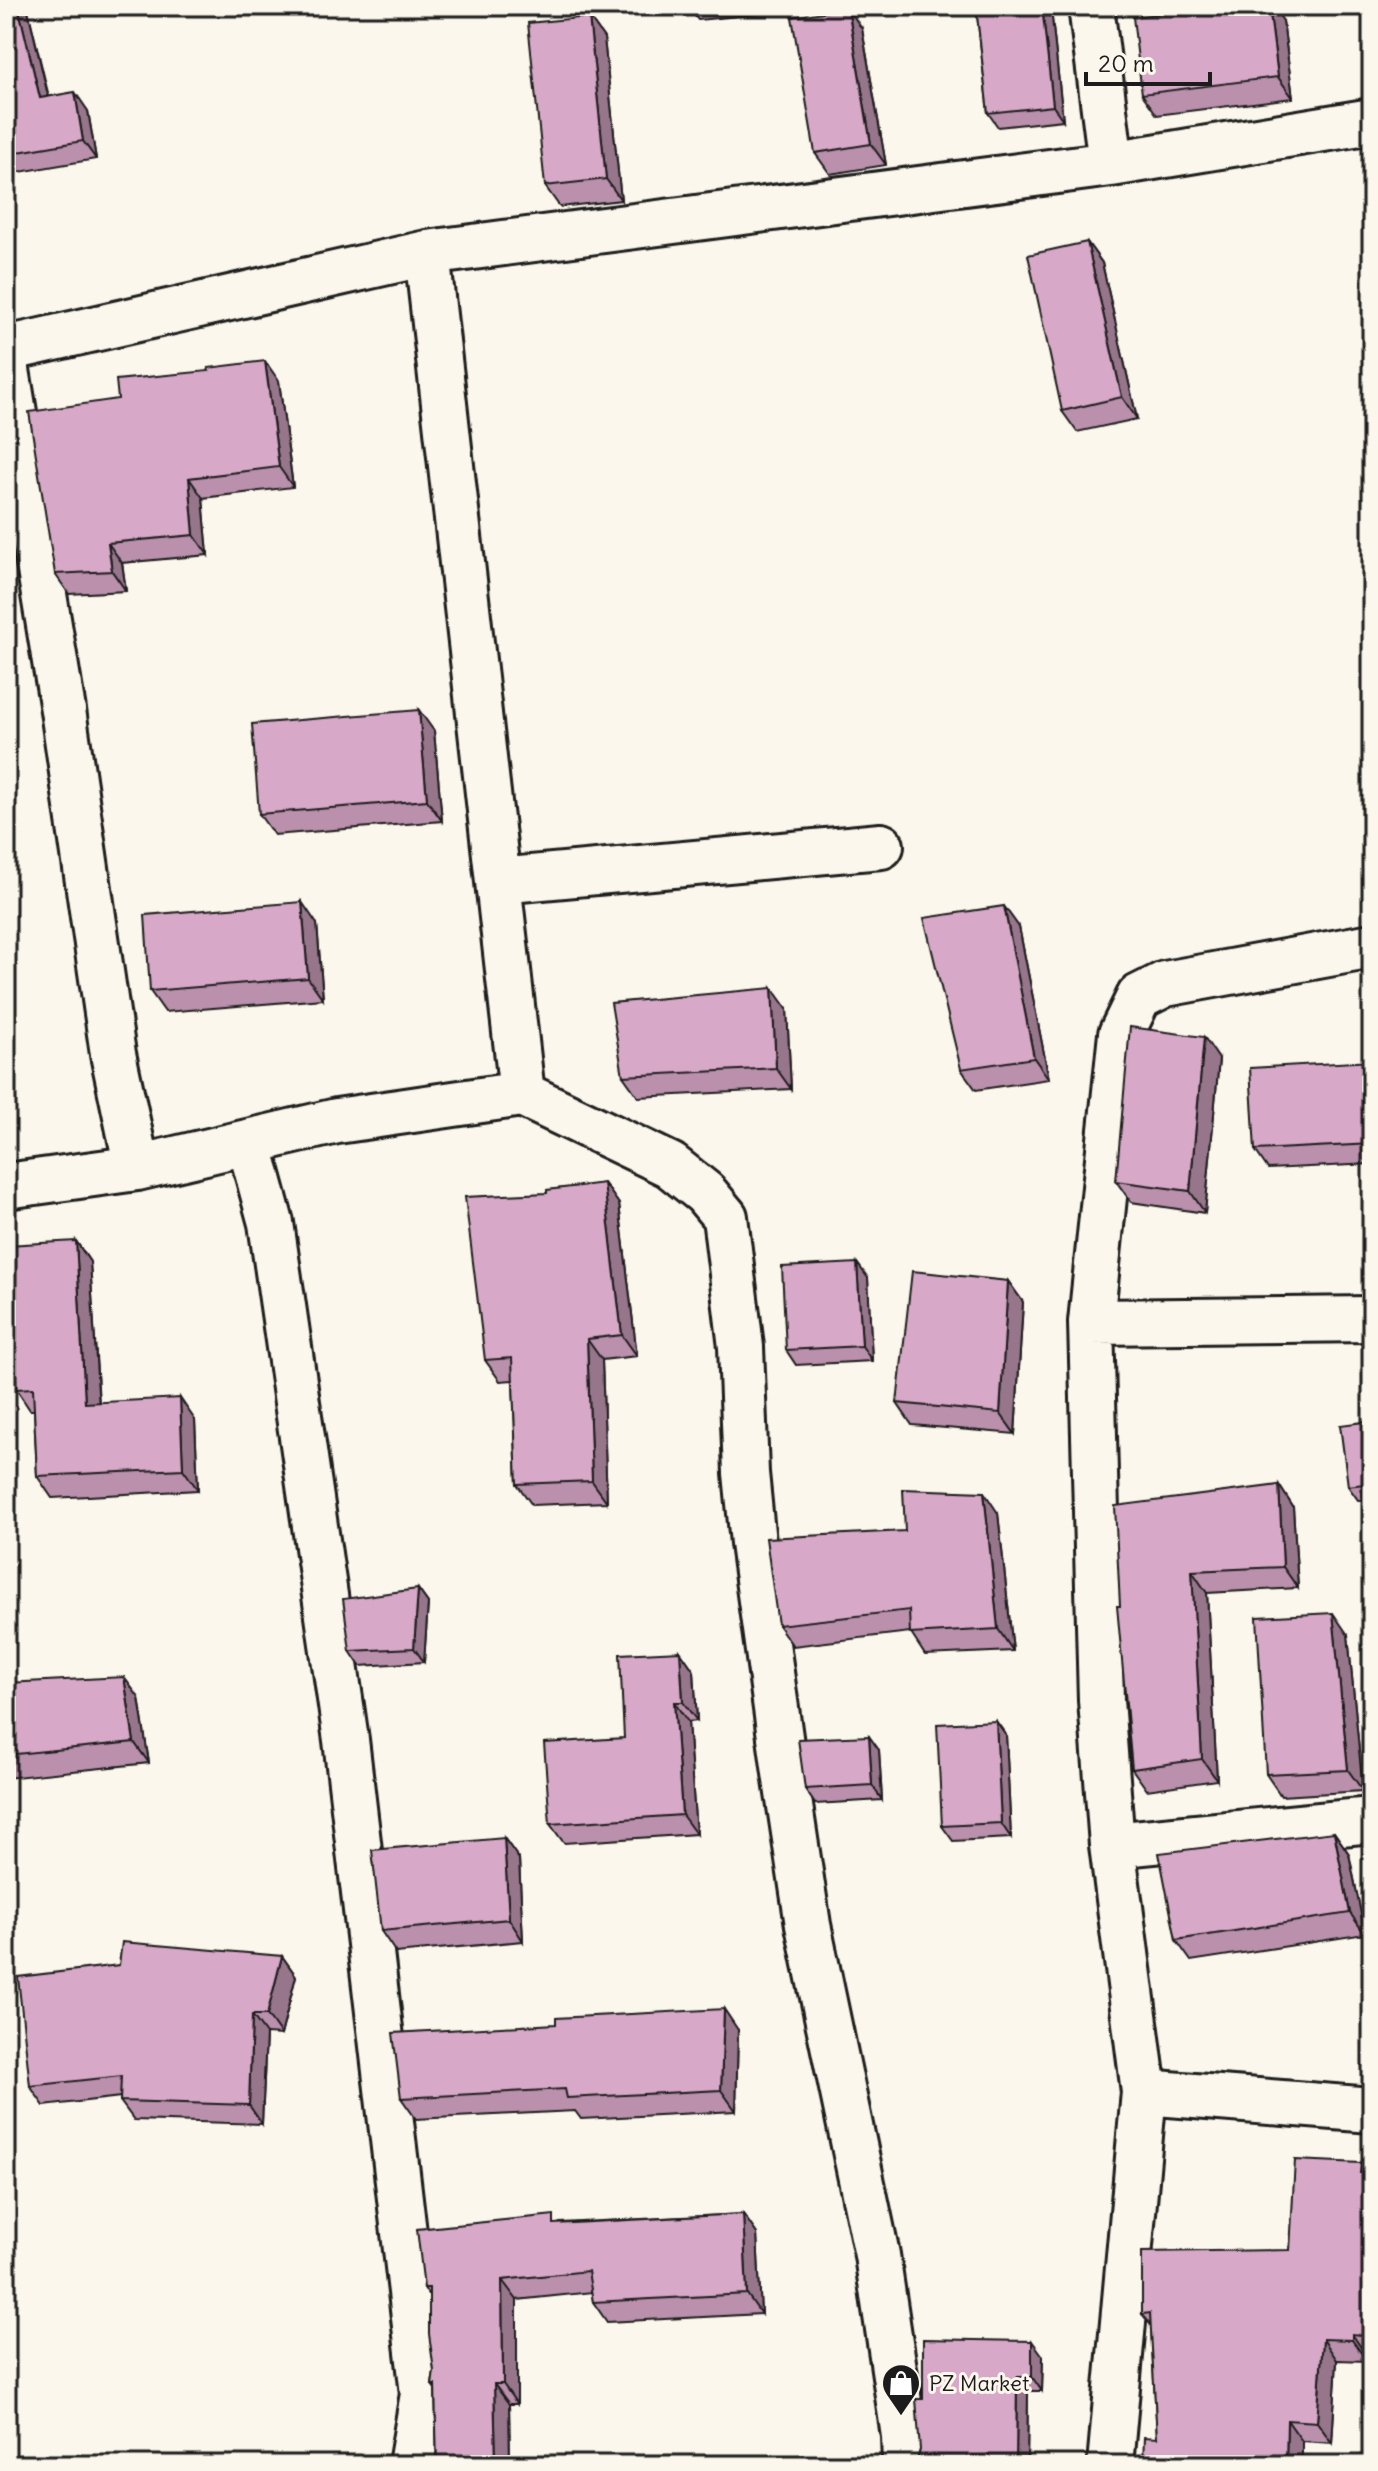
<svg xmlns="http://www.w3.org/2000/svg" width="1378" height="2471" viewBox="0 0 1378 2471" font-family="Delius,sans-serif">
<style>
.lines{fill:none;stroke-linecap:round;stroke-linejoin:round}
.minor-casing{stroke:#1c1c1c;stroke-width:50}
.minor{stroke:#fbf7ec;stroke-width:44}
.wall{fill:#ba90ac;stroke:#1c1c1c;stroke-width:2}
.shaded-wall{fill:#97768c;stroke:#1c1c1c;stroke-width:2}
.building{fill:#d8a8c8;stroke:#1c1c1c;stroke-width:2}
.labels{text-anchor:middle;stroke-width:6;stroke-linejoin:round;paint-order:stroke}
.poi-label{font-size:22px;fill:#1c1c1c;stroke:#fbf7ec;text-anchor:start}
</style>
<rect width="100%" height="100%" fill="#fbf7ec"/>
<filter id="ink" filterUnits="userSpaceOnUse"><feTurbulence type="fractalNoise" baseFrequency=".0125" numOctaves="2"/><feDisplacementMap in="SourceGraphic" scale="16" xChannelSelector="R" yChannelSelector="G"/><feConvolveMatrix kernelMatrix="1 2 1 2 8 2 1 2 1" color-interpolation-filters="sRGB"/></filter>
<g filter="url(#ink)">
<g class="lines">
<defs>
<path id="minor" d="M 1091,6 L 1111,164
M 427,253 L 522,1094
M 6,349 L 427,253 L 1111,164 L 1372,121
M 6,364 L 63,710 L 113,1054 L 137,1168
M 498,881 L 881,846
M 249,1142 L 271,1223 L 346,1740 L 423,2394 L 411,2465
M 6,1186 L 137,1168 L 337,1121 L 522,1094 L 670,1165 L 705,1193 L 725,1217 L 741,1347 L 746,1473 L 753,1543 L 785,1773 L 808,1925 L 877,2255 L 904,2436 L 905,2465
M 1091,1322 L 1372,1319
M 1112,1845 L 1372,1820
M 1144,2092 L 1372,2110
M 1110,2465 L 1144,2092 L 1112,1845 L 1101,1700 L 1091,1322 L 1121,1034 L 1139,997 L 1165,984 L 1372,946"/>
</defs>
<use href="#minor" class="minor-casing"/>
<use href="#minor" class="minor"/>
</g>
<path class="wall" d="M 6,6 L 27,6 L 49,97 L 88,111 L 96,159 L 14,173 L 6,162 Z
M 687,6 L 823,6 L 823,8 L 698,20 Z
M 976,6 L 1044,6 L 1052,18 L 1063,120 L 998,127 L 988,113 Z
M 589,17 L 604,38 L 621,200 L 560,207 L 545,186 Z
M 1283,21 L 1293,98 L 1157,115 L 1142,94 Z
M 862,29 L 886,165 L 830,174 L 815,153 Z
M 1087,242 L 1102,263 L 1137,419 L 1077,432 L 1062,411 Z
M 279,381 L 293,487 L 203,498 L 208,555 L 122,563 L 126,591 L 69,594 L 55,574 Z
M 434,731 L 442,821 L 274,835 L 259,814 Z
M 317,924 L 323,999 L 165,1012 L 150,991 Z
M 1019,927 L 1049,1079 L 976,1090 L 961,1069 Z
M 787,1009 L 791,1089 L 638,1097 L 623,1076 Z
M 1219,1059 L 1205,1213 L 1131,1202 L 1116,1181 Z
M 1372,1061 L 1372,1164 L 1268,1169 L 1255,1150 Z
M 604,1183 L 619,1204 L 637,1356 L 602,1360 L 607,1502 L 532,1505 L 517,1484 L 513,1380 L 500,1381 L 485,1360 L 547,1193 Z
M 76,1241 L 90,1262 L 99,1403 L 195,1420 L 198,1490 L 52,1498 L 37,1476 L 34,1410 L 30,1410 L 16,1389 Z
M 857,1263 L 868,1278 L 872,1361 L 796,1365 L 786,1350 Z
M 1008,1281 L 1023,1302 L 1015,1434 L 912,1425 L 897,1403 Z
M 1372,1421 L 1372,1499 L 1358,1500 L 1348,1486 Z
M 1279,1485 L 1293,1507 L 1298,1588 L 1207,1593 L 1217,1780 L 1147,1790 L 1132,1769 L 1120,1606 Z
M 998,1513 L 1013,1651 L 925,1655 L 910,1632 L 793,1646 L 778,1625 L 905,1531 Z
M 418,1589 L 428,1603 L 424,1662 L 360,1666 L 350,1651 Z
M 1348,1635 L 1363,1791 L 1281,1796 L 1266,1774 Z
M 680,1651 L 694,1671 L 697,1721 L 688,1722 L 696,1834 L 564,1843 L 550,1824 L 624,1738 Z
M 6,1683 L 139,1698 L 149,1763 L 6,1778 Z
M 996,1721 L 1006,1735 L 1011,1838 L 953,1841 L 942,1826 Z
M 879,1750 L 882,1800 L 815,1804 L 805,1789 Z
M 1334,1832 L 1349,1854 L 1365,1934 L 1191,1961 L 1176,1940 Z
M 504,1838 L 519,1859 L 523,1941 L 396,1953 L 381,1931 Z
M 282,1956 L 296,1976 L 281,2035 L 266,2034 L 262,2124 L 134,2120 L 120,2101 L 121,2097 L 44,2106 L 30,2086 Z
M 738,2030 L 736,2111 L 581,2119 L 575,2111 L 416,2119 L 401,2098 Z
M 1361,2163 L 1368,2173 L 1372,2174 L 1372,2356 L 1367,2356 L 1367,2361 L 1337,2360 L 1332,2443 L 1302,2441 L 1302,2465 L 1143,2465 L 1157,2438 L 1151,2325 L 1142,2314 L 1290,2250 Z
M 743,2214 L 757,2234 L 761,2314 L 607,2322 L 593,2302 L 592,2292 L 517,2300 L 517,2404 L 509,2404 L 510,2465 L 437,2465 L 435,2389 L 432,2385 L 434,2371 L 429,2296 L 424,2288 L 560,2223 Z
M 1043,2356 L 1042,2391 L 1028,2391 L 1027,2465 L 920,2465 L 917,2461 L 920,2450 L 923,2399 Z"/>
<path class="shaded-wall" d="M 18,6 L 27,6 L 53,117 L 40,98 Z
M 1042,6 L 1044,6 L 1052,18 L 1063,120 L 1053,106 Z
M 1269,6 L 1273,6 L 1283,21 L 1293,98 L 1278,77 Z
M 848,8 L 862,29 L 886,165 L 871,144 Z
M 589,17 L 604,38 L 621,200 L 606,179 Z
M 75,92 L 88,111 L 96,159 L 83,141 Z
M 1087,242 L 1102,263 L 1137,419 L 1122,397 Z
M 265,361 L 279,381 L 293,487 L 279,467 Z
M 189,478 L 203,498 L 208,555 L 194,535 Z
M 108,543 L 122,563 L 126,591 L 112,571 Z
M 419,710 L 434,731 L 442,821 L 427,800 Z
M 302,902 L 317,924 L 323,999 L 308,978 Z
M 1004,906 L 1019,927 L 1049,1079 L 1034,1058 Z
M 772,988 L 787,1009 L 791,1089 L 776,1068 Z
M 1204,1037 L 1219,1059 L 1205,1213 L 1190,1191 Z
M 604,1183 L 619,1204 L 637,1356 L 622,1335 Z
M 76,1241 L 90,1262 L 100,1425 L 85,1403 Z
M 857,1263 L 868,1278 L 872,1361 L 862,1346 Z
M 1008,1281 L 1023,1302 L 1015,1434 L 1000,1413 Z
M 587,1339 L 602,1360 L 607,1502 L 592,1481 Z
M 180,1398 L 195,1420 L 198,1490 L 183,1469 Z
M 1279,1485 L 1293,1507 L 1298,1588 L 1283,1567 Z
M 984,1492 L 998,1513 L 1013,1651 L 998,1629 Z
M 1192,1571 L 1207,1593 L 1217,1780 L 1202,1759 Z
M 418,1589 L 428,1603 L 424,1662 L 414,1648 Z
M 1333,1613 L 1348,1635 L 1363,1791 L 1348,1770 Z
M 680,1651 L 694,1671 L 697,1721 L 683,1702 Z
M 124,1677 L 139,1698 L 149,1763 L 134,1742 Z
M 674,1702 L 688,1722 L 696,1834 L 682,1815 Z
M 996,1721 L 1006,1735 L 1011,1838 L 1001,1823 Z
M 869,1736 L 879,1750 L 882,1800 L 872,1785 Z
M 1334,1832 L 1349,1854 L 1365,1934 L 1350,1913 Z
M 504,1838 L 519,1859 L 523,1941 L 509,1919 Z
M 282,1956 L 296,1976 L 281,2035 L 267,2015 Z
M 724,2009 L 738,2030 L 736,2111 L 721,2090 Z
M 252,2015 L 266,2034 L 262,2124 L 249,2105 Z
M 1361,2163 L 1372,2179 L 1360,2173 Z
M 743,2214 L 757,2234 L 761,2314 L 747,2294 Z
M 502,2280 L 517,2300 L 517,2404 L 503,2384 Z
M 1352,2334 L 1367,2356 L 1367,2361 L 1352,2340 Z
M 1323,2339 L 1337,2360 L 1332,2443 L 1317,2422 Z
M 1032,2341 L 1043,2356 L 1042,2391 L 1032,2377 Z
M 1017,2377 L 1028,2391 L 1027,2465 L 1018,2465 L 1016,2462 Z
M 494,2384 L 509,2404 L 510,2465 L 496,2465 Z
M 1287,2420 L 1302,2441 L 1302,2465 L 1286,2465 Z"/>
<path class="building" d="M 6,6 L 18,6 L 40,98 L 75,92 L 83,141 L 6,154 Z
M 976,6 L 1042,6 L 1053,106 L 988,113 Z
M 1220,6 L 1269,6 L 1278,77 L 1142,94 L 1133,17 Z
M 848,8 L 871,144 L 815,153 L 792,17 Z
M 589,17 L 606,179 L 545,186 L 528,23 Z
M 1087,242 L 1122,397 L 1062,411 L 1028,255 Z
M 265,361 L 279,467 L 189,478 L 194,535 L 108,543 L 112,571 L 55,574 L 29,412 L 118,399 L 116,380 L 209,371 L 208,368 Z
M 419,710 L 427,800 L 259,814 L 252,724 Z
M 302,902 L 308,978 L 150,991 L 145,915 Z
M 1004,906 L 1034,1058 L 961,1069 L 924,918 Z
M 772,988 L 776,1068 L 623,1076 L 611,1003 Z
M 1130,1027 L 1204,1037 L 1190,1191 L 1116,1181 Z
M 1372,1061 L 1372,1144 L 1255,1150 L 1250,1068 Z
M 604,1183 L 622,1335 L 587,1339 L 592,1481 L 517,1484 L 512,1358 L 485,1360 L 465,1197 L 547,1193 L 547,1190 Z
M 76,1241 L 85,1403 L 180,1398 L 183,1469 L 37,1476 L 33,1388 L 16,1389 L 7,1245 Z
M 857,1263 L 862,1346 L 786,1350 L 782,1267 Z
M 912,1271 L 1008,1281 L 1000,1413 L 897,1403 Z
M 1372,1421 L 1372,1483 L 1348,1486 L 1340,1425 Z
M 1279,1485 L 1283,1567 L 1192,1571 L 1202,1759 L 1132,1769 L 1117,1606 L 1120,1606 L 1115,1506 Z
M 903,1489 L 984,1492 L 998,1629 L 910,1634 L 909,1610 L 778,1625 L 766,1538 L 905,1531 Z
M 418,1589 L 414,1648 L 350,1651 L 343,1599 Z
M 1333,1613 L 1348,1770 L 1266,1774 L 1257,1617 Z
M 680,1651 L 683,1702 L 674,1702 L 682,1815 L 550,1824 L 544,1743 L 624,1738 L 620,1654 Z
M 124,1677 L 134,1742 L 6,1755 L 6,1683 Z
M 996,1721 L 1001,1823 L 942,1826 L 937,1724 Z
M 869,1736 L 872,1785 L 805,1789 L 798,1739 Z
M 1334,1832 L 1350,1913 L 1176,1940 L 1159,1853 Z
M 504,1838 L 509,1919 L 381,1931 L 372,1850 Z
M 122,1942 L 282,1956 L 267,2015 L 252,2015 L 249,2105 L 120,2101 L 121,2076 L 30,2086 L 18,1977 L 119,1965 Z
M 724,2009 L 721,2090 L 567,2098 L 565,2089 L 401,2098 L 393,2033 L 556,2024 L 556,2018 Z
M 1295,2160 L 1361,2163 L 1360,2173 L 1372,2173 L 1372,2336 L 1352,2334 L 1352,2340 L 1323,2339 L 1317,2422 L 1287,2420 L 1286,2465 L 1143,2465 L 1144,2437 L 1157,2438 L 1150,2313 L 1142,2314 L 1142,2252 L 1290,2250 Z
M 743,2214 L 747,2294 L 593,2302 L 588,2271 L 502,2280 L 503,2384 L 494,2384 L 496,2465 L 437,2465 L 435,2385 L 432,2385 L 434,2371 L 429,2334 L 429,2288 L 424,2288 L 417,2229 L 554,2215 L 554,2224 Z
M 923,2339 L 1032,2341 L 1032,2377 L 1017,2377 L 1016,2462 L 917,2461 L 920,2450 L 916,2399 L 923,2399 Z"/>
</g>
<defs>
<symbol id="shop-pin" viewBox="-11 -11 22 30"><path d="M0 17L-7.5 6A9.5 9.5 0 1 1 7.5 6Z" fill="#1c1c1c" stroke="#fbf7ec"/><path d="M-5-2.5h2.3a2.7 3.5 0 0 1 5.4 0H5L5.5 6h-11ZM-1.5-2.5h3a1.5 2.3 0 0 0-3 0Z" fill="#fff"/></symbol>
</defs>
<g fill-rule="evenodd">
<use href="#shop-pin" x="879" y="2361" width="44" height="60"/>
</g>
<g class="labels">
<g class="poi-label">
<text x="929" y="2391">PZ Market</text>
</g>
</g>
<rect width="1378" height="2471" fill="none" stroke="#fbf7ec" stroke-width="32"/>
<rect x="16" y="16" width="1346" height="2439" fill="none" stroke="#1c1c1c" stroke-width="3" filter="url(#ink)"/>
<path d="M1086 72v12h124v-12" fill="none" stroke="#1c1c1c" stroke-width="4"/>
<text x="1098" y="72" font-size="24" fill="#1c1c1c" stroke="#fbf7ec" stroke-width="6" paint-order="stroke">20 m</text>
</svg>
